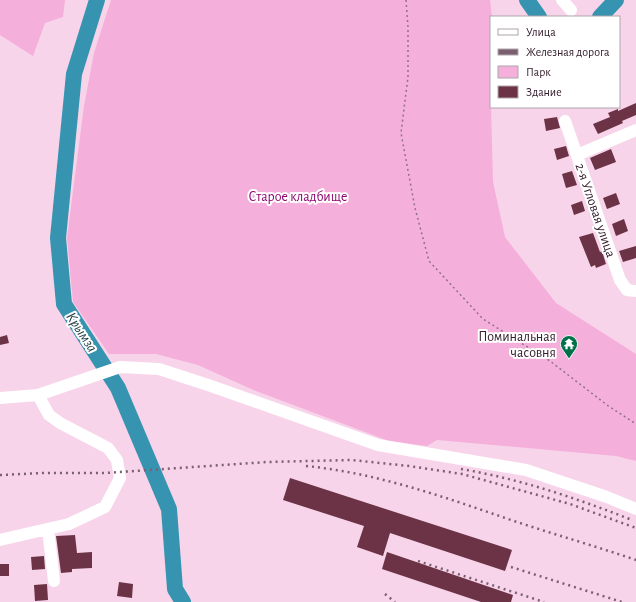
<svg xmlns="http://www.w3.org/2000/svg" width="636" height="602" viewBox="0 0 636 602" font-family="'Alegreya Sans',sans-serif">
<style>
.green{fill:#f4afdb}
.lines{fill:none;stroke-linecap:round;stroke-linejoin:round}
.river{stroke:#3794b0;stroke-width:16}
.building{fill:#6b3345}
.path{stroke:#8f7284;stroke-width:1.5;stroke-dasharray:2 3;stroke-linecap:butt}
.minor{stroke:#fff;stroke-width:12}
.rail{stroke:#7a5f6f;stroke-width:2.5;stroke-dasharray:2 4;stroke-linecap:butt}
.labels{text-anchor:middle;stroke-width:4;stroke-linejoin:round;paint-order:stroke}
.park-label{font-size:14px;fill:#900571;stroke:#fff}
.street-label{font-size:14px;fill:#36202e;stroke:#fff}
.poi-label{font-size:14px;fill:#36202e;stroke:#fff;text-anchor:end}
.water-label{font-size:15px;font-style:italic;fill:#223f48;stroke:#fff}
</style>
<rect width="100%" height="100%" fill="#f8d4ea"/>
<path class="green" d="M 0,0 L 65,0 L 63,17 L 45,23 L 33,56 L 0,35 Z
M 111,0 L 490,0 L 492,17 L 491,17 L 491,107 L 493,182 L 505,237 L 556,303 L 636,354 L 636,461 L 616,456 L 437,440 L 427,446 L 389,441 L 251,389 L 198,365 L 156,354 L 109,354 L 73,302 L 67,238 L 84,106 L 94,53 Z"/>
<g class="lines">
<path class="river" d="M 97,0 L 74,74 L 58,238 L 64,304 L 118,388 L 169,509 L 175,589 L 183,602
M 527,0 L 539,17
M 600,17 L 616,0"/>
</g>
<path class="building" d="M 636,103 L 636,115 L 622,121 L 623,123 L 598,134 L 593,124 L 610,117 L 608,113 L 618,109 L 618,111 Z
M 557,117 L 560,128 L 546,131 L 544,119 Z
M 566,146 L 569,156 L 557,160 L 554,149 Z
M 611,149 L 616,162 L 595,170 L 590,158 Z
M 572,171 L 577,185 L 566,188 L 562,174 Z
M 616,193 L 620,204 L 607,209 L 603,198 Z
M 582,201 L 585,211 L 574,215 L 571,205 Z
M 624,219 L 628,231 L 616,236 L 612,224 Z
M 593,233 L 600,252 L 602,251 L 606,264 L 596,268 L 595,265 L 591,267 L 579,237 Z
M 636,246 L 636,258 L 623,262 L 619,251 Z
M 7,335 L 9,343 L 0,345 L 0,337 Z
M 290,478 L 512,550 L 505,571 L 390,533 L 383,556 L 357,547 L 364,526 L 283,500 Z
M 75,535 L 77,553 L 92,552 L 92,568 L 72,569 L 72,572 L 61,573 L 56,536 Z
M 387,552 L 513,595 L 511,602 L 481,602 L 382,569 Z
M 44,556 L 45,569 L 32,570 L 31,557 Z
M 0,564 L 9,564 L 9,576 L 0,576 Z
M 119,582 L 133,584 L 132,598 L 117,596 Z
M 47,584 L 48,600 L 35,601 L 34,585 Z"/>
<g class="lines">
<path class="path" d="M 406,0 L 408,27 L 408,77 L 401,133 L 415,208 L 429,261 L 483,319 L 550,361 L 607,405 L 636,424"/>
<path class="minor" d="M 562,0 L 571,10
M 565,121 L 620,280 L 627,290 L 636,291
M 577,155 L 636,130
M 0,398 L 38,395 L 120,367 L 159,369 L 211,386 L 378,445 L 526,470 L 607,497 L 636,509
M 48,529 L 54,581
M 0,540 L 69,524 L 105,507 L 120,478 L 117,460 L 108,448 L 60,423 L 49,415 L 38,395"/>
<path class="rail" d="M 306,466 C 377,473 444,497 511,520 C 553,534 595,546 636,560
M 461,469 C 520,479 576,498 632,520
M 0,475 L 43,473 L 105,473 L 267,462 L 352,460 L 409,466 L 462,474 L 570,504 L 636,528
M 418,561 L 544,602
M 511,567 L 622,602
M 385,594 L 395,602"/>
</g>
<defs>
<symbol id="temple-pin" viewBox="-11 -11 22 30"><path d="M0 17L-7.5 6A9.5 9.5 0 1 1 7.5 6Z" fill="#01714a" stroke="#fff"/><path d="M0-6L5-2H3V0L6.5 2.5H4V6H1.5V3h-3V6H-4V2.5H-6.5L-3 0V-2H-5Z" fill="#fff"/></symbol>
</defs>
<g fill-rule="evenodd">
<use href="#temple-pin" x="559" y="334" width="20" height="27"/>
</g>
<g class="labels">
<g class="park-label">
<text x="298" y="201">Старое кладбище</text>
</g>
<g class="street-label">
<text transform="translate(596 210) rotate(71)" y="5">2-я Угловая улица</text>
</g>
<g class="poi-label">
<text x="556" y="341">Поминальная<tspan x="556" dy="16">часовня</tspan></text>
</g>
<g class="water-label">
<text transform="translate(82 332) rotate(57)" y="5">Крымза</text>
</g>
</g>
<rect x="490" y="16" width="130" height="92" fill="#ffffff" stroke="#afa6ab"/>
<rect x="498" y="29" width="20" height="6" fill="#ffffff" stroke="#afa6ab"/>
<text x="526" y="36" font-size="12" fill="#36202e">Улица</text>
<rect x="498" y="49" width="20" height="6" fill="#7a5f6f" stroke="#afa6ab"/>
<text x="526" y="56" font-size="12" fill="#36202e">Железная дорога</text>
<rect x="498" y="66" width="20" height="12" fill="#f4afdb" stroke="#afa6ab"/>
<text x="526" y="76" font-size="12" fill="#36202e">Парк</text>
<rect x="498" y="86" width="20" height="12" fill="#6b3345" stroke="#afa6ab"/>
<text x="526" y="96" font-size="12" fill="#36202e">Здание</text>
</svg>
